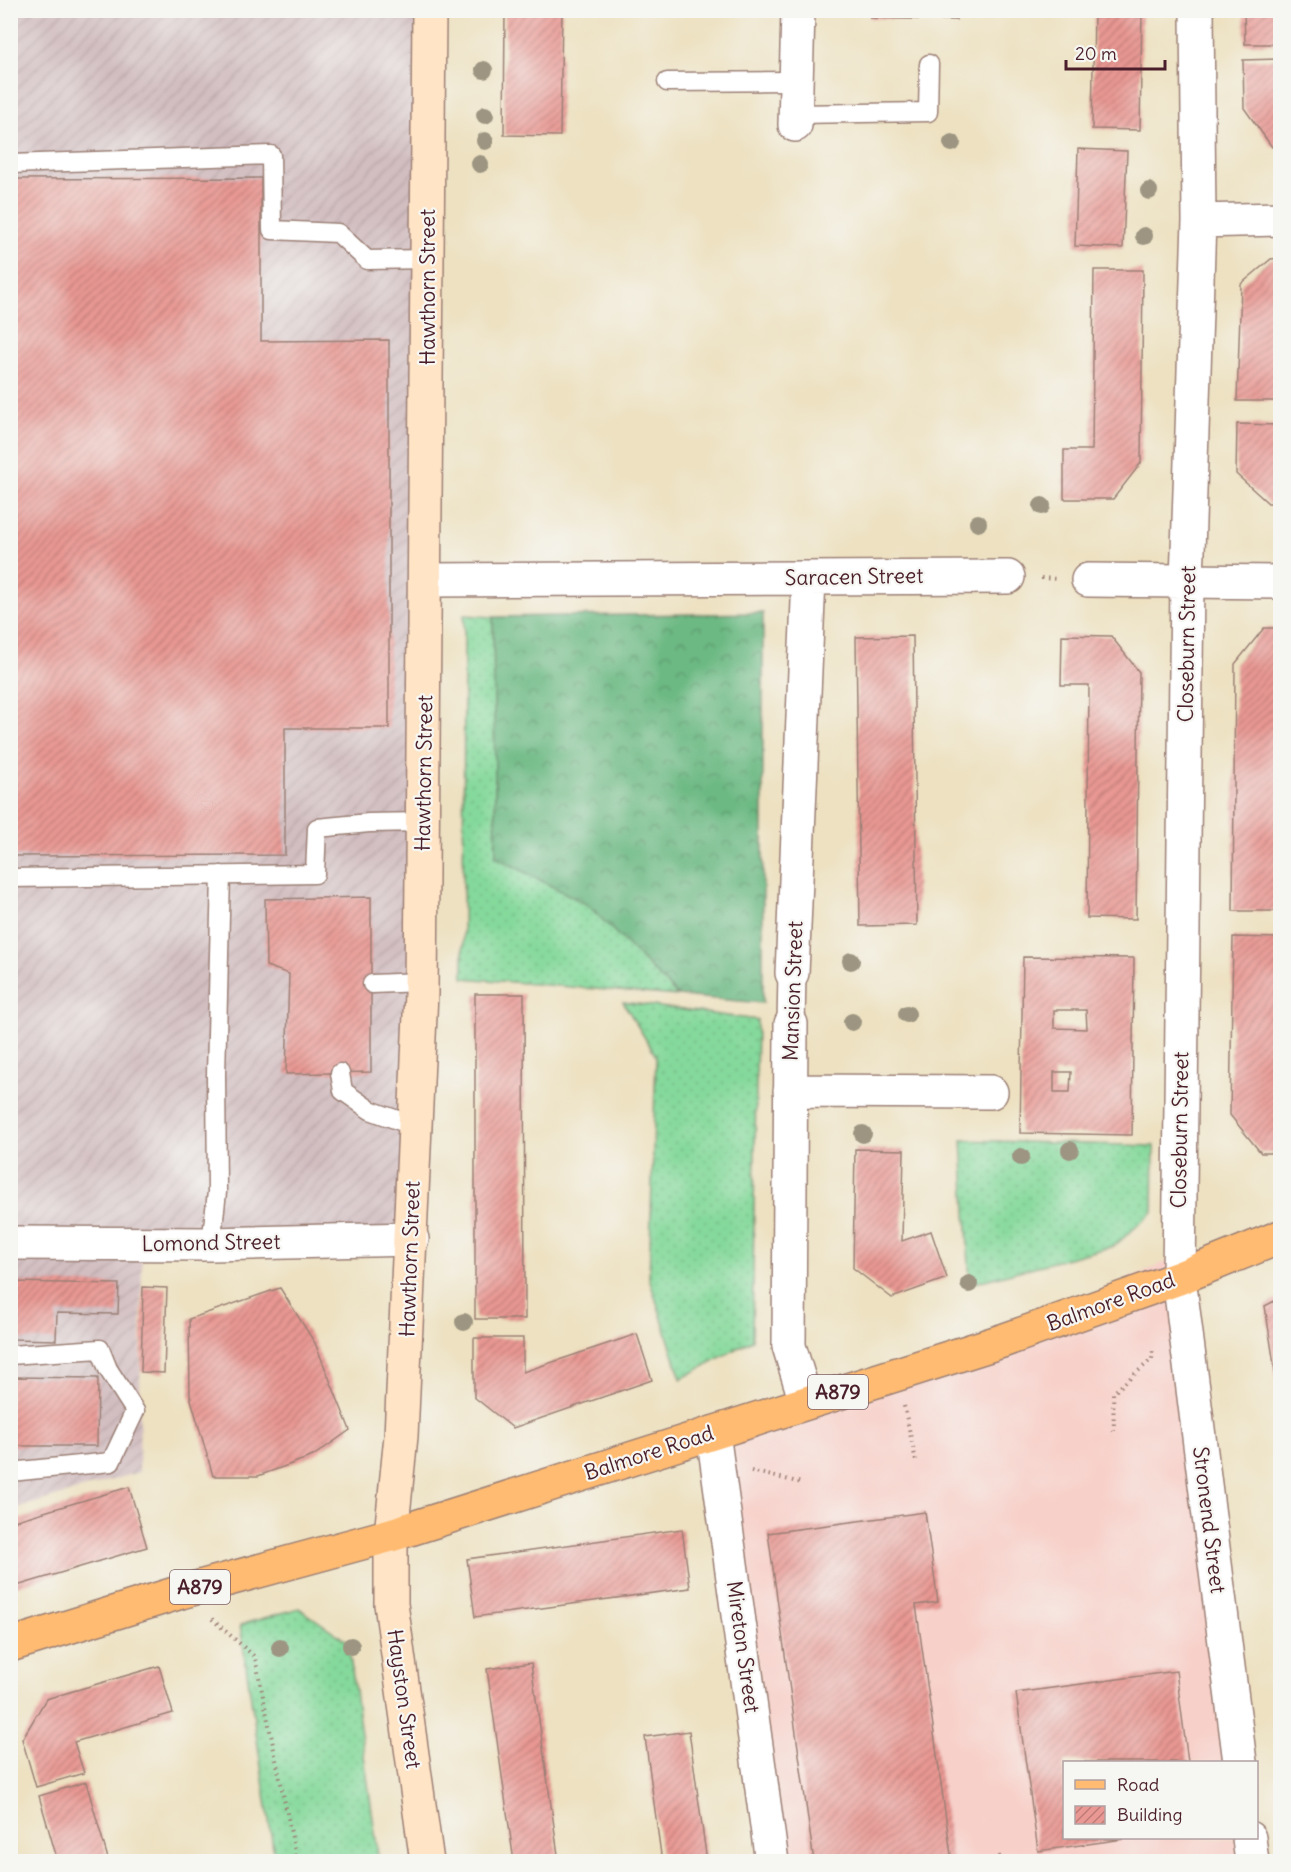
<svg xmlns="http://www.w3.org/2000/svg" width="1291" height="1872" viewBox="0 0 1291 1872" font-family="Delius,sans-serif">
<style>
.built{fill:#f7d0c9}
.industrial{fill:url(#industrial-furrows)}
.grass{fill:url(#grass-dots);stroke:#687c63;stroke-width:1.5}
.forest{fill:url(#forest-crowns);stroke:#5b6c57;stroke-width:1.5}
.building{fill:url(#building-hatch);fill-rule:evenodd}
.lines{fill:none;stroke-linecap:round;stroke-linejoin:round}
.service-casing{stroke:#9c8076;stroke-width:21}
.pedestrian-casing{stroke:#9c8076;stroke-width:30}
.minor-casing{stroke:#9c8076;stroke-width:36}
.secondary-casing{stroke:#9c8076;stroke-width:36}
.primary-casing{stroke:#9c8076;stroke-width:36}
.path{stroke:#9c8076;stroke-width:4;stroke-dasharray:1.5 4.5;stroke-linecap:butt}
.service{stroke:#fff;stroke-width:18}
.pedestrian{stroke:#fff;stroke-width:27}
.minor{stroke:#fff;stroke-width:33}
.secondary{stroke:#ffe4c6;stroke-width:33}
.primary{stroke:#ffbb71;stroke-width:33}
.tree{fill:#9d9581}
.labels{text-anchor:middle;stroke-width:4.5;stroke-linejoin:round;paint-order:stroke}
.shield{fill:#f6f6f2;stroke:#7e6067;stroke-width:1.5}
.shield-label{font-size:20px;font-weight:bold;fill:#4a1f2b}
.street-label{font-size:21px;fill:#4a1f2b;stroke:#f6f6f2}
</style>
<defs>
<pattern id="industrial-furrows" width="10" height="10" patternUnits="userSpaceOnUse" patternTransform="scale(1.5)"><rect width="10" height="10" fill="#d2bec1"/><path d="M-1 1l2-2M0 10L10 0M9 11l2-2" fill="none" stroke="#b6a3a6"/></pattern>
<pattern id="grass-dots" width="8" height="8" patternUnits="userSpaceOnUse" patternTransform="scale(1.5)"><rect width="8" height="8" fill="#85d99b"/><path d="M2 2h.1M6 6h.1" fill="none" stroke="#74ba86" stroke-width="1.8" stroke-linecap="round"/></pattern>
<pattern id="forest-crowns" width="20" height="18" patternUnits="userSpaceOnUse" patternTransform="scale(1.5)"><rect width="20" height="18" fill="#6cb983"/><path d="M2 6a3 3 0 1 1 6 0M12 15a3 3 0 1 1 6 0" fill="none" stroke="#5b966b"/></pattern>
<pattern id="building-hatch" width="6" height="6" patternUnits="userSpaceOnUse" patternTransform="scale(1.5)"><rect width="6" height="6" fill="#e99893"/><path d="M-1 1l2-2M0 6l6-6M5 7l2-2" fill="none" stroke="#bf7b78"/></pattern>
</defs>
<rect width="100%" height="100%" fill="#f6f6f2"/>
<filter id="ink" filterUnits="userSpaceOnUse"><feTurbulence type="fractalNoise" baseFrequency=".0167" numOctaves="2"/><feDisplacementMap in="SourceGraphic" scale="12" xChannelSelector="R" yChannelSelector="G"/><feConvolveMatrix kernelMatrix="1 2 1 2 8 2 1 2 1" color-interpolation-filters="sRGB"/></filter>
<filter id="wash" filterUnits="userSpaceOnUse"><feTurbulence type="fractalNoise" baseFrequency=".008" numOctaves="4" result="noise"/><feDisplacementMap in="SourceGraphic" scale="24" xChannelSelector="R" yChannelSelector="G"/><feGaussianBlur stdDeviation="1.35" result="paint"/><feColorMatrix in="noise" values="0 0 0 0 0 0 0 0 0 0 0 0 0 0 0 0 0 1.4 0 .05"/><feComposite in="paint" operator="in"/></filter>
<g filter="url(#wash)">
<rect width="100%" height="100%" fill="#ede1c1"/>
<path class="built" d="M 1181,1255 L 1241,1762 L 1064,1762 L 1064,1838 L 1250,1838 L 1252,1861 L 786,1861 L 723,1426 L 942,1364 Z"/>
<path class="industrial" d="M 11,11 L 429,11 L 412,1239 L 142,1245 L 139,1472 L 11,1510 Z"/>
<path class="grass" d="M 464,615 L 493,617 L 496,857 L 588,905 L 678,996 L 463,978 Z
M 623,1002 L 757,1020 L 752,1340 L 681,1379 L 649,1278 L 656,1056 Z
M 962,1140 L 1154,1146 L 1153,1212 L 1114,1246 L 970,1284 Z
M 299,1608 L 348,1642 L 379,1861 L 275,1861 L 240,1625 Z"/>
<path class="forest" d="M 763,613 L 763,1003 L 678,996 L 588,905 L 496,857 L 493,617 Z"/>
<g id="blocks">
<path class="building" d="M 505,10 L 562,10 L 560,136 L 504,135 Z
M 870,10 L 956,10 L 956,20 L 870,18 Z
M 1094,10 L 1142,10 L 1140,130 L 1092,129 Z
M 1244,10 L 1280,10 L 1280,44 L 1245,44 Z
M 1280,59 L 1280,148 L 1272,147 L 1244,108 L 1243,60 Z
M 1078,149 L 1127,151 L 1123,248 L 1075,246 Z
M 261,178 L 261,341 L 389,340 L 389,728 L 285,728 L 285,855 L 10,856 L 10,179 Z
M 1280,258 L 1280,401 L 1237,401 L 1241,284 L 1271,259 Z
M 1094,270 L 1143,270 L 1141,463 L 1113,499 L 1064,499 L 1064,450 L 1092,450 Z
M 1237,424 L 1280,425 L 1280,503 L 1268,503 L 1236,474 Z
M 1264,628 L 1280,628 L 1280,911 L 1233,911 L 1235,664 Z
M 1062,635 L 1111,636 L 1139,672 L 1136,919 L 1087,918 L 1089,685 L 1061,685 Z
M 913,636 L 917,925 L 860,926 L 856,637 Z
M 371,897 L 371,1072 L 286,1074 L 289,974 L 266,966 L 265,899 Z
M 1233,937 L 1280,938 L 1280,1153 L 1261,1153 L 1230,1115 Z
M 1023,957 L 1134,958 L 1132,1135 L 1020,1133 ZM 1054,1010 L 1086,1010 L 1087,1029 L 1054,1028 ZM 1054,1072 L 1071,1072 L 1070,1092 L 1054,1092 Z
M 475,994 L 524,994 L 525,1319 L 475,1319 Z
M 855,1149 L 904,1150 L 902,1241 L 931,1231 L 947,1278 L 892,1298 L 853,1268 Z
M 10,1282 L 119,1284 L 118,1314 L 57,1313 L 56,1340 L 10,1339 Z
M 143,1287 L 167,1288 L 164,1373 L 141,1372 Z
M 280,1288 L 315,1343 L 350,1430 L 313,1456 L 258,1476 L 213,1476 L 190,1396 L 189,1319 Z
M 1280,1298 L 1280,1397 L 1279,1397 L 1265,1306 Z
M 637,1334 L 652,1380 L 513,1428 L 474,1397 L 474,1338 L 523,1338 L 523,1372 Z
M 10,1377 L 98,1378 L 97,1446 L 10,1446 Z
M 129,1487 L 147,1547 L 10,1588 L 10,1522 Z
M 925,1512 L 938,1602 L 916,1605 L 952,1862 L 814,1862 L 768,1533 Z
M 682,1529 L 690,1588 L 475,1617 L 467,1559 Z
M 531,1663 L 559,1862 L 514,1862 L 487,1669 Z
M 159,1666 L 173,1713 L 74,1742 L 84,1773 L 36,1787 L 22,1739 L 46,1699 Z
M 1176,1671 L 1188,1762 L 1064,1762 L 1064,1838 L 1124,1839 L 1038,1851 L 1016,1693 Z
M 689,1731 L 707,1862 L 662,1862 L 645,1737 Z
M 86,1782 L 109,1862 L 58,1862 L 39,1796 Z"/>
</g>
</g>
<g filter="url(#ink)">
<use href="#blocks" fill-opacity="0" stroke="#9c8076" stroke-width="1.5"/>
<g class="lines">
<defs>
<path id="service" d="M 667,82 L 796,81
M 795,114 L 928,112 L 929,64
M 10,164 L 271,155 L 272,230 L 338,233 L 367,260 L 428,259
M 10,878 L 315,874 L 317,828 L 369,823 L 423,822
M 372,984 L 421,982
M 340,1073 L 343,1091 L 370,1110 L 414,1126
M 211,1244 L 217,1192 L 216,1075 L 221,875
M 10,1355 L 100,1349 L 108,1369 L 135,1411 L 111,1462 L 10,1472"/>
<path id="pedestrian" d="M 791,1024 L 792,973"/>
<path id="minor" d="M 1197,10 L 1199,221 L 1187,581 L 1179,1278 L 1240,1762
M 795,125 L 798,10
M 1199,221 L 1280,219
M 427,580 L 1008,577
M 1088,580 L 1280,582
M 792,973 L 809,578
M 791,1024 L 789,1346 L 806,1402
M 790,1091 L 991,1092
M 10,1243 L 211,1244 L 412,1239
M 713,1433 L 772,1862
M 1249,1838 L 1252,1862"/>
<path id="secondary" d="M 427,1862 L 391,1604 L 391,1535 L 401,1436 L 421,993 L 429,10"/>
<path id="primary" d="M 10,1645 L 181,1592 L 391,1535 L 1002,1341 L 1179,1278 L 1280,1237"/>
</defs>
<use href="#service" class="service-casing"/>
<use href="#pedestrian" class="pedestrian-casing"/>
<use href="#minor" class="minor-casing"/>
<use href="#secondary" class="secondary-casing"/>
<use href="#primary" class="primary-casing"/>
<path class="path" d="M 1041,578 L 1057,579
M 904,1406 L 916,1461
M 1114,1431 L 1113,1393 L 1152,1359 L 1153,1351
M 751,1471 L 802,1483
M 212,1619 L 255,1657 L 297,1862
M 999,1855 L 1000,1862"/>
<use href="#service" class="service"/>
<use href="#pedestrian" class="pedestrian"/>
<use href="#minor" class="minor"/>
<use href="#secondary" class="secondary"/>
<use href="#primary" class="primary"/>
</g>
<g class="tree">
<circle cx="484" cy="70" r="9"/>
<circle cx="485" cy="115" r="9"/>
<circle cx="485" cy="141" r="9"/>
<circle cx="952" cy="143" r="9"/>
<circle cx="480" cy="164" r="9"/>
<circle cx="1149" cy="191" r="9"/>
<circle cx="1144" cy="236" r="9"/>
<circle cx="1042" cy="506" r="9"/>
<circle cx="978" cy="523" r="9"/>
<circle cx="851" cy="961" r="9"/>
<circle cx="907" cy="1014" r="9"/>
<circle cx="852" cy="1022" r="9"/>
<circle cx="863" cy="1134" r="9"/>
<circle cx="1070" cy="1150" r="9"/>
<circle cx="1021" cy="1157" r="9"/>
<circle cx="969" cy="1284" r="9"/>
<circle cx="464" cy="1322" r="9"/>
<circle cx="351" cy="1646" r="9"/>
<circle cx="280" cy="1648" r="9"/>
</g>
</g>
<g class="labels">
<g class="shield">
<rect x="808" y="1375" width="60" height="34" rx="4.5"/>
<rect x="170" y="1570" width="60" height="34" rx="4.5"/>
</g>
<g class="shield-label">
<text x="838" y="1399">A879</text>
<text x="200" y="1594">A879</text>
</g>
<g class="street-label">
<text transform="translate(428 287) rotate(-90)" y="7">Hawthorn Street</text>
<text transform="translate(854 577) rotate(-1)" y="7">Saracen Street</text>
<text transform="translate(1187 644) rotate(-89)" y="7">Closeburn Street</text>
<text transform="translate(424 773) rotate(-89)" y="7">Hawthorn Street</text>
<text transform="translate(793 991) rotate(-88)" y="7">Mansion Street</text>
<text transform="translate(1180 1130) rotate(-89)" y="7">Closeburn Street</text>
<text transform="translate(211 1243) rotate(-1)" y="7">Lomond Street</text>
<text transform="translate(410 1259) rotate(-88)" y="7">Hawthorn Street</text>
<text transform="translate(1111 1302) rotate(-20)" y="7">Balmore Road</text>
<text transform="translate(649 1453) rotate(-18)" y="7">Balmore Road</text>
<text transform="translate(1209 1520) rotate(83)" y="7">Stronend Street</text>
<text transform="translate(743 1647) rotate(82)" y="7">Mireton Street</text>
<text transform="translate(404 1699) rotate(82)" y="7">Hayston Street</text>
</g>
</g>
<rect width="1291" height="1872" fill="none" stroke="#f6f6f2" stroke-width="36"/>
<rect x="1063" y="1761" width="195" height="78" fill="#f6f6f2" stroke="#b1a0a2" stroke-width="1.5"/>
<rect x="1075" y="1780" width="30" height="9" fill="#ffbb71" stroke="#b1a0a2" stroke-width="1.5"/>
<text x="1117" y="1791" font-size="18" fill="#4a1f2b">Road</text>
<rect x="1075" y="1806" width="30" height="18" fill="url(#building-hatch)" stroke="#b1a0a2" stroke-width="1.5"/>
<text x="1117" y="1821" font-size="18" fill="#4a1f2b">Building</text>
<path d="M1066 60v9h99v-9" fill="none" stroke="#4a1f2b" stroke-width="3"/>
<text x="1075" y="60" font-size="18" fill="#4a1f2b" stroke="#f6f6f2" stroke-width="4.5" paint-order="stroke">20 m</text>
</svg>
